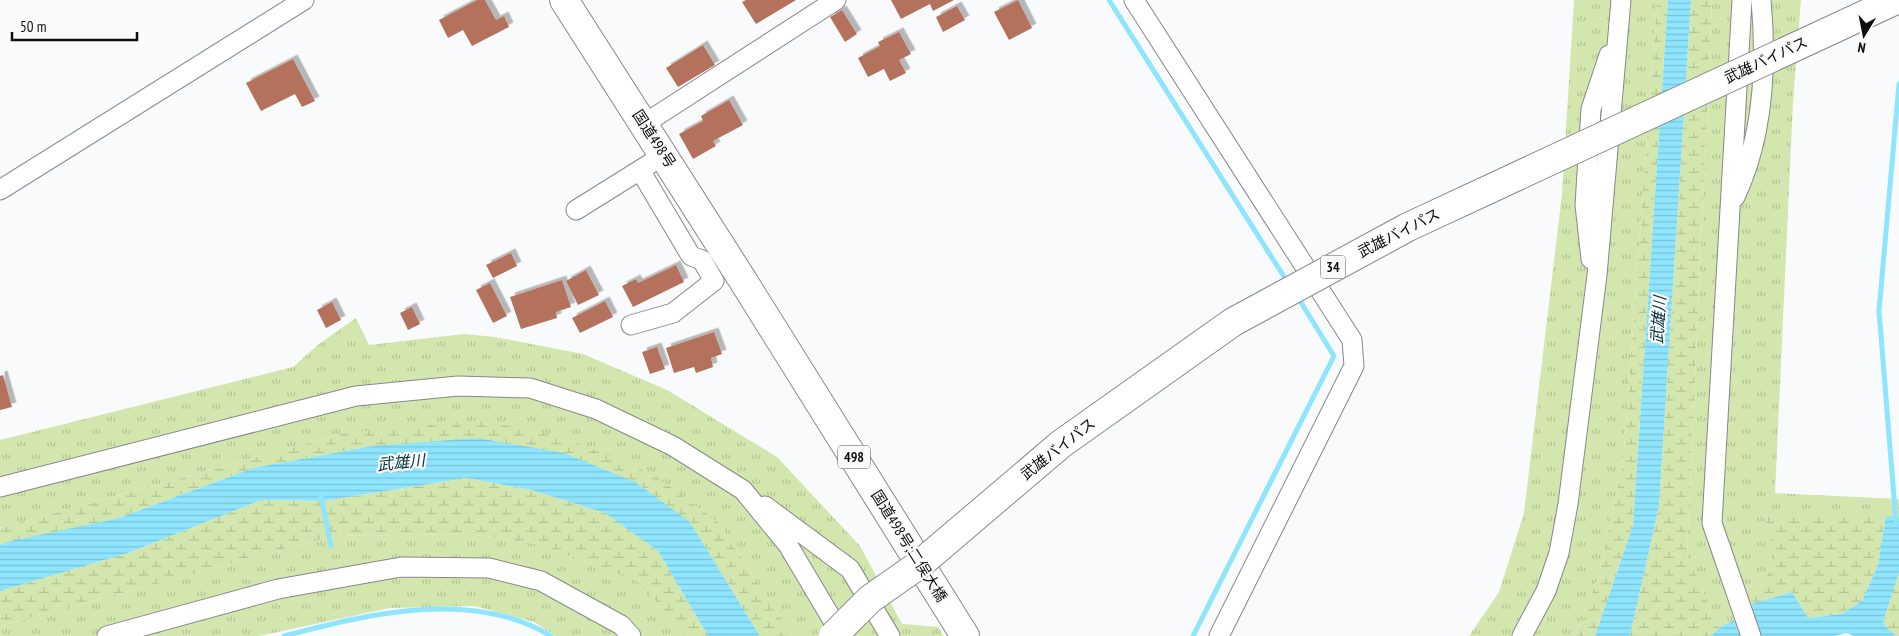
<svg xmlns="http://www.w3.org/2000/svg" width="1899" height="636" viewBox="0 0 1899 636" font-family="'PT Sans Narrow','Noto Sans JP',sans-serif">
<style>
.grass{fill:url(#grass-tufts)}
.wetland{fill:url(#wetland-marsh)}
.water{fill:url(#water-rules)}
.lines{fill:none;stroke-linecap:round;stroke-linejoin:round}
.stream{stroke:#8ee5fd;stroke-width:5}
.building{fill:#b4725d;filter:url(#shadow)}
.minor-casing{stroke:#87888a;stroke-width:21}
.highway-casing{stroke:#87888a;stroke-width:30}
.minor{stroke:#fff;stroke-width:19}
.highway{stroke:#fff;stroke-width:28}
.highway-bridge-casing{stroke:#87888a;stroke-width:30;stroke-linecap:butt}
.highway-bridge{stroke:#fff;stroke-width:28}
.labels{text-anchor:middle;stroke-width:4.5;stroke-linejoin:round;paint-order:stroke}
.shield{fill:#f8fafc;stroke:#545455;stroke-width:1}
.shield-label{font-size:14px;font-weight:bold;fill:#0d0d0e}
.street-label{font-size:15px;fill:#0d0d0e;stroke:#f8fafc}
.water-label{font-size:16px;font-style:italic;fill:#06313b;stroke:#f8fafc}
</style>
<defs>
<pattern id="grass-tufts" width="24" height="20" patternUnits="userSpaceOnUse" patternTransform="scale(1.25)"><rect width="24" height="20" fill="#d3e6ad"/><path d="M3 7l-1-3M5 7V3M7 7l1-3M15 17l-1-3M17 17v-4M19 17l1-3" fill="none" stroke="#b4c494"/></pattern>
<pattern id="wetland-marsh" width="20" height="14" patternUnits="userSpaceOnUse" patternTransform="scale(1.25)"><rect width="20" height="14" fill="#d3e6ad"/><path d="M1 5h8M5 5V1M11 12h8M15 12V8" fill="none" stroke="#b4c494"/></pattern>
<pattern id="water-rules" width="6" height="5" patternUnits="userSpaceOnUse" patternTransform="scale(1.25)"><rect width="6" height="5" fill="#8ee5fd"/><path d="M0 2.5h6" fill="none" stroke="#79c3d8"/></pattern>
<filter id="shadow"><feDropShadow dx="4.5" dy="-4.5" stdDeviation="0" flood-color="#0004"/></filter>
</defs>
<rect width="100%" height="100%" fill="#f8fafc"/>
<path class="grass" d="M 1574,0 L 1657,0 L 1623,465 L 1598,578 L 1575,636 L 1469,636 L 1499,592 L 1524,513 L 1562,194 Z
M 1712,0 L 1801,0 L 1793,102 L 1775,493 L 1899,499 L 1899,517 L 1764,515 L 1776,560 L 1751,604 L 1731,609 L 1734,620 L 1719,628 L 1687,555 Z
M 356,318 L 369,345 L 464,334 L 495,337 L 583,354 L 667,390 L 777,457 L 860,546 L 902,624 L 939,627 L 943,636 L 793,636 L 718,522 L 571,440 L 345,433 L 0,528 L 0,440 L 293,367 L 319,344 Z
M 470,534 L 537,544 L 638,581 L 688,636 L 556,636 L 534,622 L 475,606 L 390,608 L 259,636 L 0,636 L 0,626 L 333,536 Z"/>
<path class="wetland" d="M 1657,0 L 1668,0 L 1633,525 L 1595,636 L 1575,636 L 1598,578 L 1623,465 Z
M 1691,0 L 1712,0 L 1687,555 L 1719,628 L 1711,636 L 1630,636 L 1659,506 Z
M 482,420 L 571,440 L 654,475 L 718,522 L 793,636 L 760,636 L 690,522 L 372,446 L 253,468 L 119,518 L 0,545 L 0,528 L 345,433 Z
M 466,478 L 531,490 L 605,513 L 658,551 L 708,636 L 688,636 L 637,581 L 537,544 L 470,534 L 333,536 L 0,626 L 0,591 L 128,553 L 261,500 L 324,501 Z
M 1764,515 L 1886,516 L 1878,565 L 1862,601 L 1841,614 L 1808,618 L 1792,592 L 1751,604 L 1776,560 Z
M 1899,572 L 1899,636 L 1896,636 L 1883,623 Z"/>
<path class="water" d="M 1668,0 L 1691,0 L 1659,506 L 1630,636 L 1595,636 L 1633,525 Z
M 477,438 L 564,453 L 635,482 L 690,522 L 760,636 L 708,636 L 658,551 L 605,513 L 531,490 L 466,478 L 324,501 L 261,500 L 128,553 L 0,591 L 0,545 L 11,541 L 119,518 L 253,468 L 372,446 Z
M 1886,516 L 1899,517 L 1899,572 L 1883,623 L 1896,636 L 1854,636 L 1847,633 L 1834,636 L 1761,636 L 1751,604 L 1792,592 L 1808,618 L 1841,614 L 1862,601 L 1878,565 Z
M 1734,620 L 1740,636 L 1711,636 L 1719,628 Z"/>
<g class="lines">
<path class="stream" d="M 1109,0 L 1288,283
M 321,496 L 331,546
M 1896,522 L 1879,311 L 1899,84
M 284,636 C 368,614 472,588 551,636
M 1193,636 L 1334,356 L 1297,296"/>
</g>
<path class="building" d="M 477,0 L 485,0 L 496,20 L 504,16 L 509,27 L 472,46 L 463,30 L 448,38 L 439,20 Z
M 746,0 L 796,0 L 756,24 L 742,2 Z
M 891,0 L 954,0 L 933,11 L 930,4 L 901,19 Z
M 1018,0 L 1032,28 L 1009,40 L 994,12 Z
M 957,6 L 965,20 L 943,32 L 936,17 Z
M 842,10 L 857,34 L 845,42 L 830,17 Z
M 899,32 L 911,54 L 899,60 L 906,73 L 890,81 L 884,69 L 868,77 L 858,58 L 880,46 L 878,42 Z
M 703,45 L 715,65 L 678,87 L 666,68 Z
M 293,59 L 315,101 L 302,107 L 295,94 L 261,111 L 246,83 Z
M 729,100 L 743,125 L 713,141 L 716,146 L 693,159 L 679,134 L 703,121 L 701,116 Z
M 511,253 L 517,266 L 493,278 L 486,265 Z
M 676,265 L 684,282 L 633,307 L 622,286 L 636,279 L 638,283 Z
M 586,270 L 599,295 L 578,305 L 566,281 Z
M 562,280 L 571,307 L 556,312 L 557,318 L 521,329 L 510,297 Z
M 490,283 L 507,316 L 493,323 L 476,290 Z
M 605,301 L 613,317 L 580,333 L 572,318 Z
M 332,302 L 341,320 L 326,328 L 317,310 Z
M 412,307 L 420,324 L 408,330 L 400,313 Z
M 714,332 L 722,354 L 711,358 L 713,367 L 696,373 L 694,367 L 674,373 L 666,348 Z
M 657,347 L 665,369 L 650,374 L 642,352 Z
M 3,375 L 12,407 L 0,410 L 0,376 Z"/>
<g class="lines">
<defs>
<path id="minor" d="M 1134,0 L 1352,340 L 1354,366 L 1219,636
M 1742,0 L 1712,523 L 1751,636
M 644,124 L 836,0
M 0,190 L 304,0
M 1735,197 C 1763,138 1767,65 1761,0
M 576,210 L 664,155
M 1591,259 L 1585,205 L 1591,109 L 1609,55
M 631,325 L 673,313 L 714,281 L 702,260 L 691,256 L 640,170
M 0,487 L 356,396 L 458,386 L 530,388 L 596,409 L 673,446 L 743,490 L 788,545 L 842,636
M 765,506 L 850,569 L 890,636
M 107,636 L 278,589 L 401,567 L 489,568 L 541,581 L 621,625 L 631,636
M 1522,636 L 1546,591 L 1559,553 L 1568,504 L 1597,275 L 1621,0"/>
<path id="highway" d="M 564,0 L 742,279 L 965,636"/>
</defs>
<use href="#minor" class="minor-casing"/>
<use href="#highway" class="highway-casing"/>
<use href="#minor" class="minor"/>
<use href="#highway" class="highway"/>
<defs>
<path id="highway-bridge" d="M 833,636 L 870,599 L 920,564 L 1061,444 L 1233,322 L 1408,227 L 1896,0"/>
</defs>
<use href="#highway-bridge" class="highway-bridge-casing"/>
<use href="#highway-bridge" class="highway-bridge"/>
</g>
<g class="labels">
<g class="shield">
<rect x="1320.5" y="255.5" width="25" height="23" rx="4"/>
<rect x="838" y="445.5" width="32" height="23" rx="4"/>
</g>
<g class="shield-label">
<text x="1333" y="272">34</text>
<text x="854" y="462">498</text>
</g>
<g class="street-label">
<text transform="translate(1766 60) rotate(-25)" y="5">武雄バイパス</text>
<text transform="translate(654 139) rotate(57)" y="5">国道498号</text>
<text transform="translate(1399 233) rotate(-27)" y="5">武雄バイパス</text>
<text transform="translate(1058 449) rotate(-38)" y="5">武雄バイパス</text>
<text transform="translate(909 546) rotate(58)" y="5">国道498号;二俣大橋</text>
</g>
<g class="water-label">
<text transform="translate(1658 320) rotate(-86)" y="6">武雄川</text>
<text transform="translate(401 462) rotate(-6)" y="6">武雄川</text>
</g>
</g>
<g transform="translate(1864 35) rotate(190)" stroke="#f8fafc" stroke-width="4" paint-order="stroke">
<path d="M0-4L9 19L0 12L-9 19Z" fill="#0d0d0e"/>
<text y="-8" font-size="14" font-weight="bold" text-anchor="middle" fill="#0d0d0e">N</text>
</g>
<path d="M12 32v8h125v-8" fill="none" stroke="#0d0d0e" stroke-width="2.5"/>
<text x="20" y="32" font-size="15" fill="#0d0d0e" stroke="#f8fafc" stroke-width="4" paint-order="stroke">50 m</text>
</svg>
